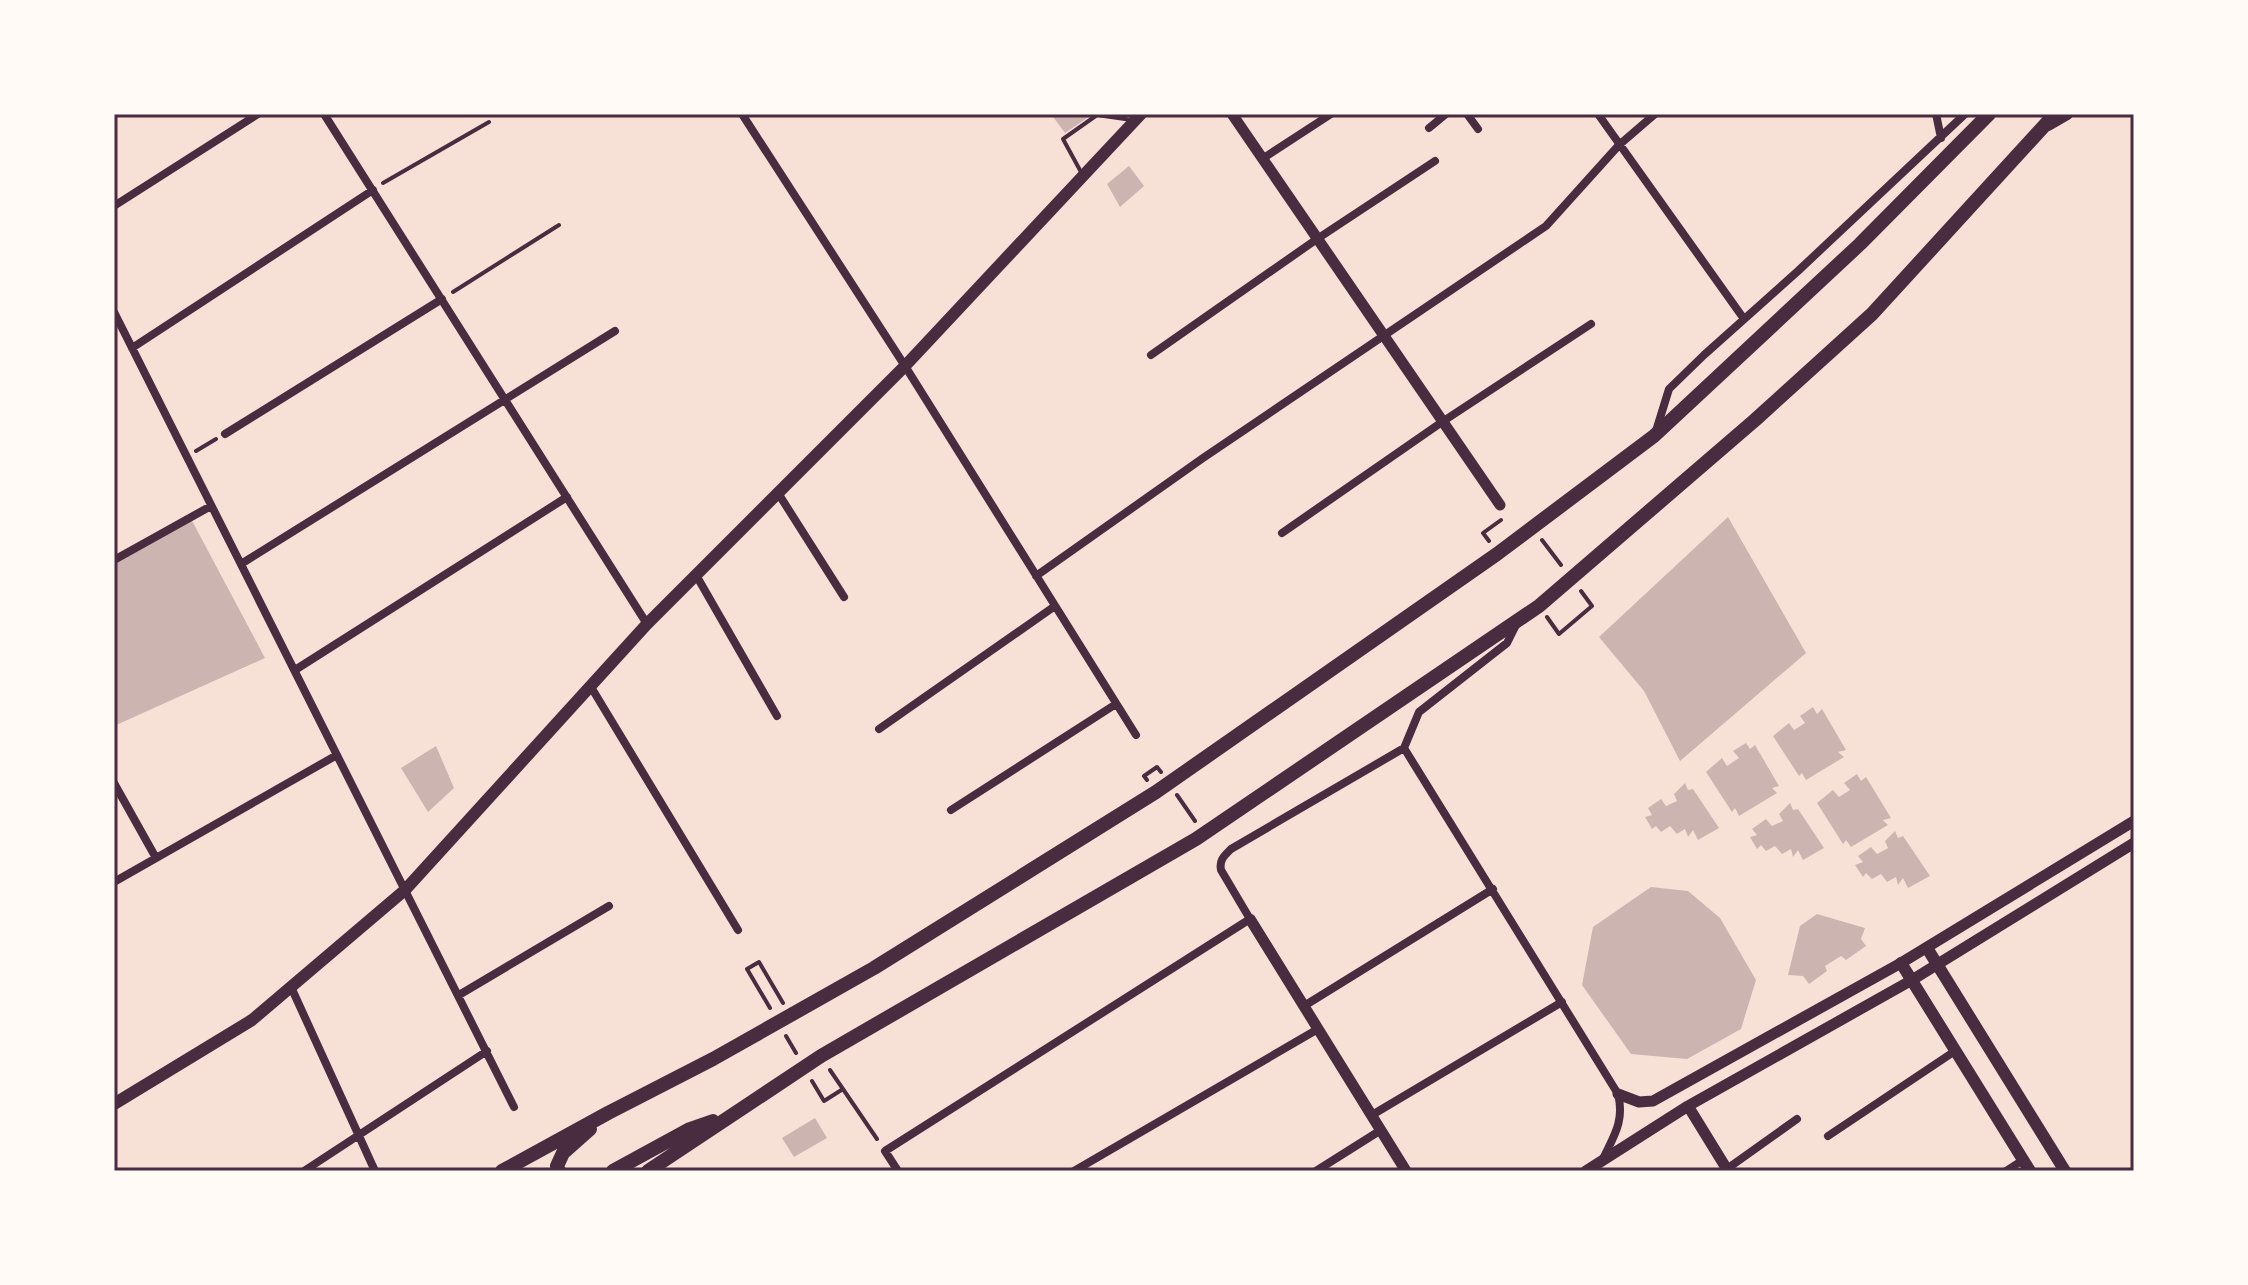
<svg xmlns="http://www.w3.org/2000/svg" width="2248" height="1285" viewBox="0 0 2248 1285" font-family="'Space Grotesk',sans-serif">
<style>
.building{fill:#ccb4b1}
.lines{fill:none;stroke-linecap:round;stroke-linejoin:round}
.path{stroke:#4a2c40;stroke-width:4}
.service{stroke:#4a2c40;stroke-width:4}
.minor{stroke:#4a2c40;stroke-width:8}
.tertiary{stroke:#4a2c40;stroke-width:11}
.secondary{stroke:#4a2c40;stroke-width:12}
.trunk{stroke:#4a2c40;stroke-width:14}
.neatline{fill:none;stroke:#4a2c40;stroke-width:3}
</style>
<rect width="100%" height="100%" fill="#f7e1d7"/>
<path class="building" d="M 1051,114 L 1093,114 L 1065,133 Z
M 1129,166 L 1144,186 L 1120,207 L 1107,184 Z
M 190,517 L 265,658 L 114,726 L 114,560 Z
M 1728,517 L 1806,653 L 1680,761 L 1644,691 L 1599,637 Z
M 1813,707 L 1817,714 L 1822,709 L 1846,750 L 1838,752 L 1844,757 L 1806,780 L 1802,773 L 1799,776 L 1773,736 L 1789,723 L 1794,730 L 1805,723 L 1800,716 Z
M 1746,743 L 1750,749 L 1755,745 L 1779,786 L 1772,788 L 1777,793 L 1739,816 L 1735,808 L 1732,812 L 1706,772 L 1722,758 L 1727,766 L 1739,758 L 1733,751 Z
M 436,746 L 454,788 L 428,812 L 401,768 Z
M 1857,774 L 1861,781 L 1866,777 L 1891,818 L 1883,820 L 1888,825 L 1851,847 L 1846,840 L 1843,844 L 1817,803 L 1833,790 L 1839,797 L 1850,790 L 1844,783 Z
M 1685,783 L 1688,790 L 1693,789 L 1719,828 L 1698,840 L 1693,830 L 1688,837 L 1685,829 L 1677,834 L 1670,826 L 1661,832 L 1656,826 L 1652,829 L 1645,817 L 1652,815 L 1648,808 L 1661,799 L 1666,806 L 1677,801 L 1674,794 Z
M 1790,803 L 1793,810 L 1798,809 L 1824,848 L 1803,860 L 1798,850 L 1793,857 L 1791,849 L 1782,854 L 1775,846 L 1766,851 L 1761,845 L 1757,849 L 1750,837 L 1757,835 L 1752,829 L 1766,819 L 1772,826 L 1783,821 L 1779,814 Z
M 1895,831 L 1898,838 L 1903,836 L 1930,876 L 1908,888 L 1903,878 L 1898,885 L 1896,877 L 1887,882 L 1881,874 L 1872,879 L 1866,873 L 1863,877 L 1855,865 L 1863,862 L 1858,856 L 1871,847 L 1877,854 L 1888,848 L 1885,841 Z
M 1651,887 L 1688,891 L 1720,918 L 1756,980 L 1741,1029 L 1687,1059 L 1631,1054 L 1582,985 L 1593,927 Z
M 1817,914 L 1865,928 L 1861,939 L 1866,946 L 1846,960 L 1841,956 L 1825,966 L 1827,971 L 1809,984 L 1803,976 L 1788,975 L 1800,926 Z
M 815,1118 L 827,1138 L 794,1157 L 782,1138 Z"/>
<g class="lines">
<path class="path" d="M 383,183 L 489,122
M 453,292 L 559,225
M 196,451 L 216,439
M 1542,540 L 1561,565
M 1489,541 L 1483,533 L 1501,520
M 1547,617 L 1559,634 L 1592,606 L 1581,591
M 1147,780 L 1144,776 L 1157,767 L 1161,772
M 1177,795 L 1195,821
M 770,1008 L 747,969 L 759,962 L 783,1003
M 786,1036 L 796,1053
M 830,1070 L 877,1139
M 812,1081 L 824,1101 L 843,1089"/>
<path class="service" d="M 1081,172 L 1063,139 L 1097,115 L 1132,120"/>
<path class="minor" d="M 324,114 L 647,624
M 742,114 L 905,366 L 1136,735
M 1467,114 L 1478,129
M 1598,114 L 1744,319
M 1936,114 L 1941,138
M 1429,128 L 1446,114
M 1262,159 L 1331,114
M 114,206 L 258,114
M 114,312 L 514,1107
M 132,348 L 373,190
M 1151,355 L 1317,239 L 1435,161
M 1656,431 L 1669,389 L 1704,355 L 1798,271 L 1965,114
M 225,434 L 442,299
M 778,493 L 844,597
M 1282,533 L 1442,422 L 1591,324
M 114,560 L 211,506
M 241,564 L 615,331
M 696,575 L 777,716
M 1036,576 L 1203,458 L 1546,226 L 1619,145 L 1655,114
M 295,670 L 567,497
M 591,687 L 738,930
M 879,729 L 1055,606
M 1404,748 L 1618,1094 C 1625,1122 1613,1137 1602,1161
M 1404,748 L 1419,712 L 1507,643 L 1516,625
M 114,783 L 156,858
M 951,810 L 1116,704
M 114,882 L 337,755
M 291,987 L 375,1171
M 459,995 L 609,906
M 1304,1006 L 1493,889
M 1372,1115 L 1562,1002
M 1828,1136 L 1955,1051
M 304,1171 L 487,1051
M 898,1171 L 885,1151 L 1250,919 L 1221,870 C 1219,860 1224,856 1231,849 L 1404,748
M 1074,1171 L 1318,1029
M 1316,1171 L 1381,1130
M 1724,1171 L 1797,1119
M 2006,1171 L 2023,1160"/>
<path class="tertiary" d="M 1232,114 L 1500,505
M 1250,919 L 1406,1171
M 1618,1094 L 1639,1102 L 1653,1101 L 1901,963 L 2134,821
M 1688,1106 L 1728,1171
M 1586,1171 L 1688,1106 L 1912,980 L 2134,843"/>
<path class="secondary" d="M 2048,125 L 2067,114
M 1927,948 L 2065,1171
M 1901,963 L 2030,1171
M 114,1104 L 252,1020 L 405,890 L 647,624 L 905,366 L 1141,114"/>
<path class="trunk" d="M 502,1171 L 608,1113 L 713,1059 L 874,968 L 1156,792 L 1497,554 L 1654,436 L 1860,244 L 1989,114
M 559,1171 L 557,1166 L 563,1153 L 590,1129
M 613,1171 L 690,1129 L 713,1121
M 648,1171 L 821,1056 L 1196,839 L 1539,606 L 1755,420 L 1872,314 L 2055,114"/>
</g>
<rect width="2248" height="1285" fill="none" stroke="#fffaf5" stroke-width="232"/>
<rect x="116" y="116" width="2016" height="1053" class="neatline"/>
</svg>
